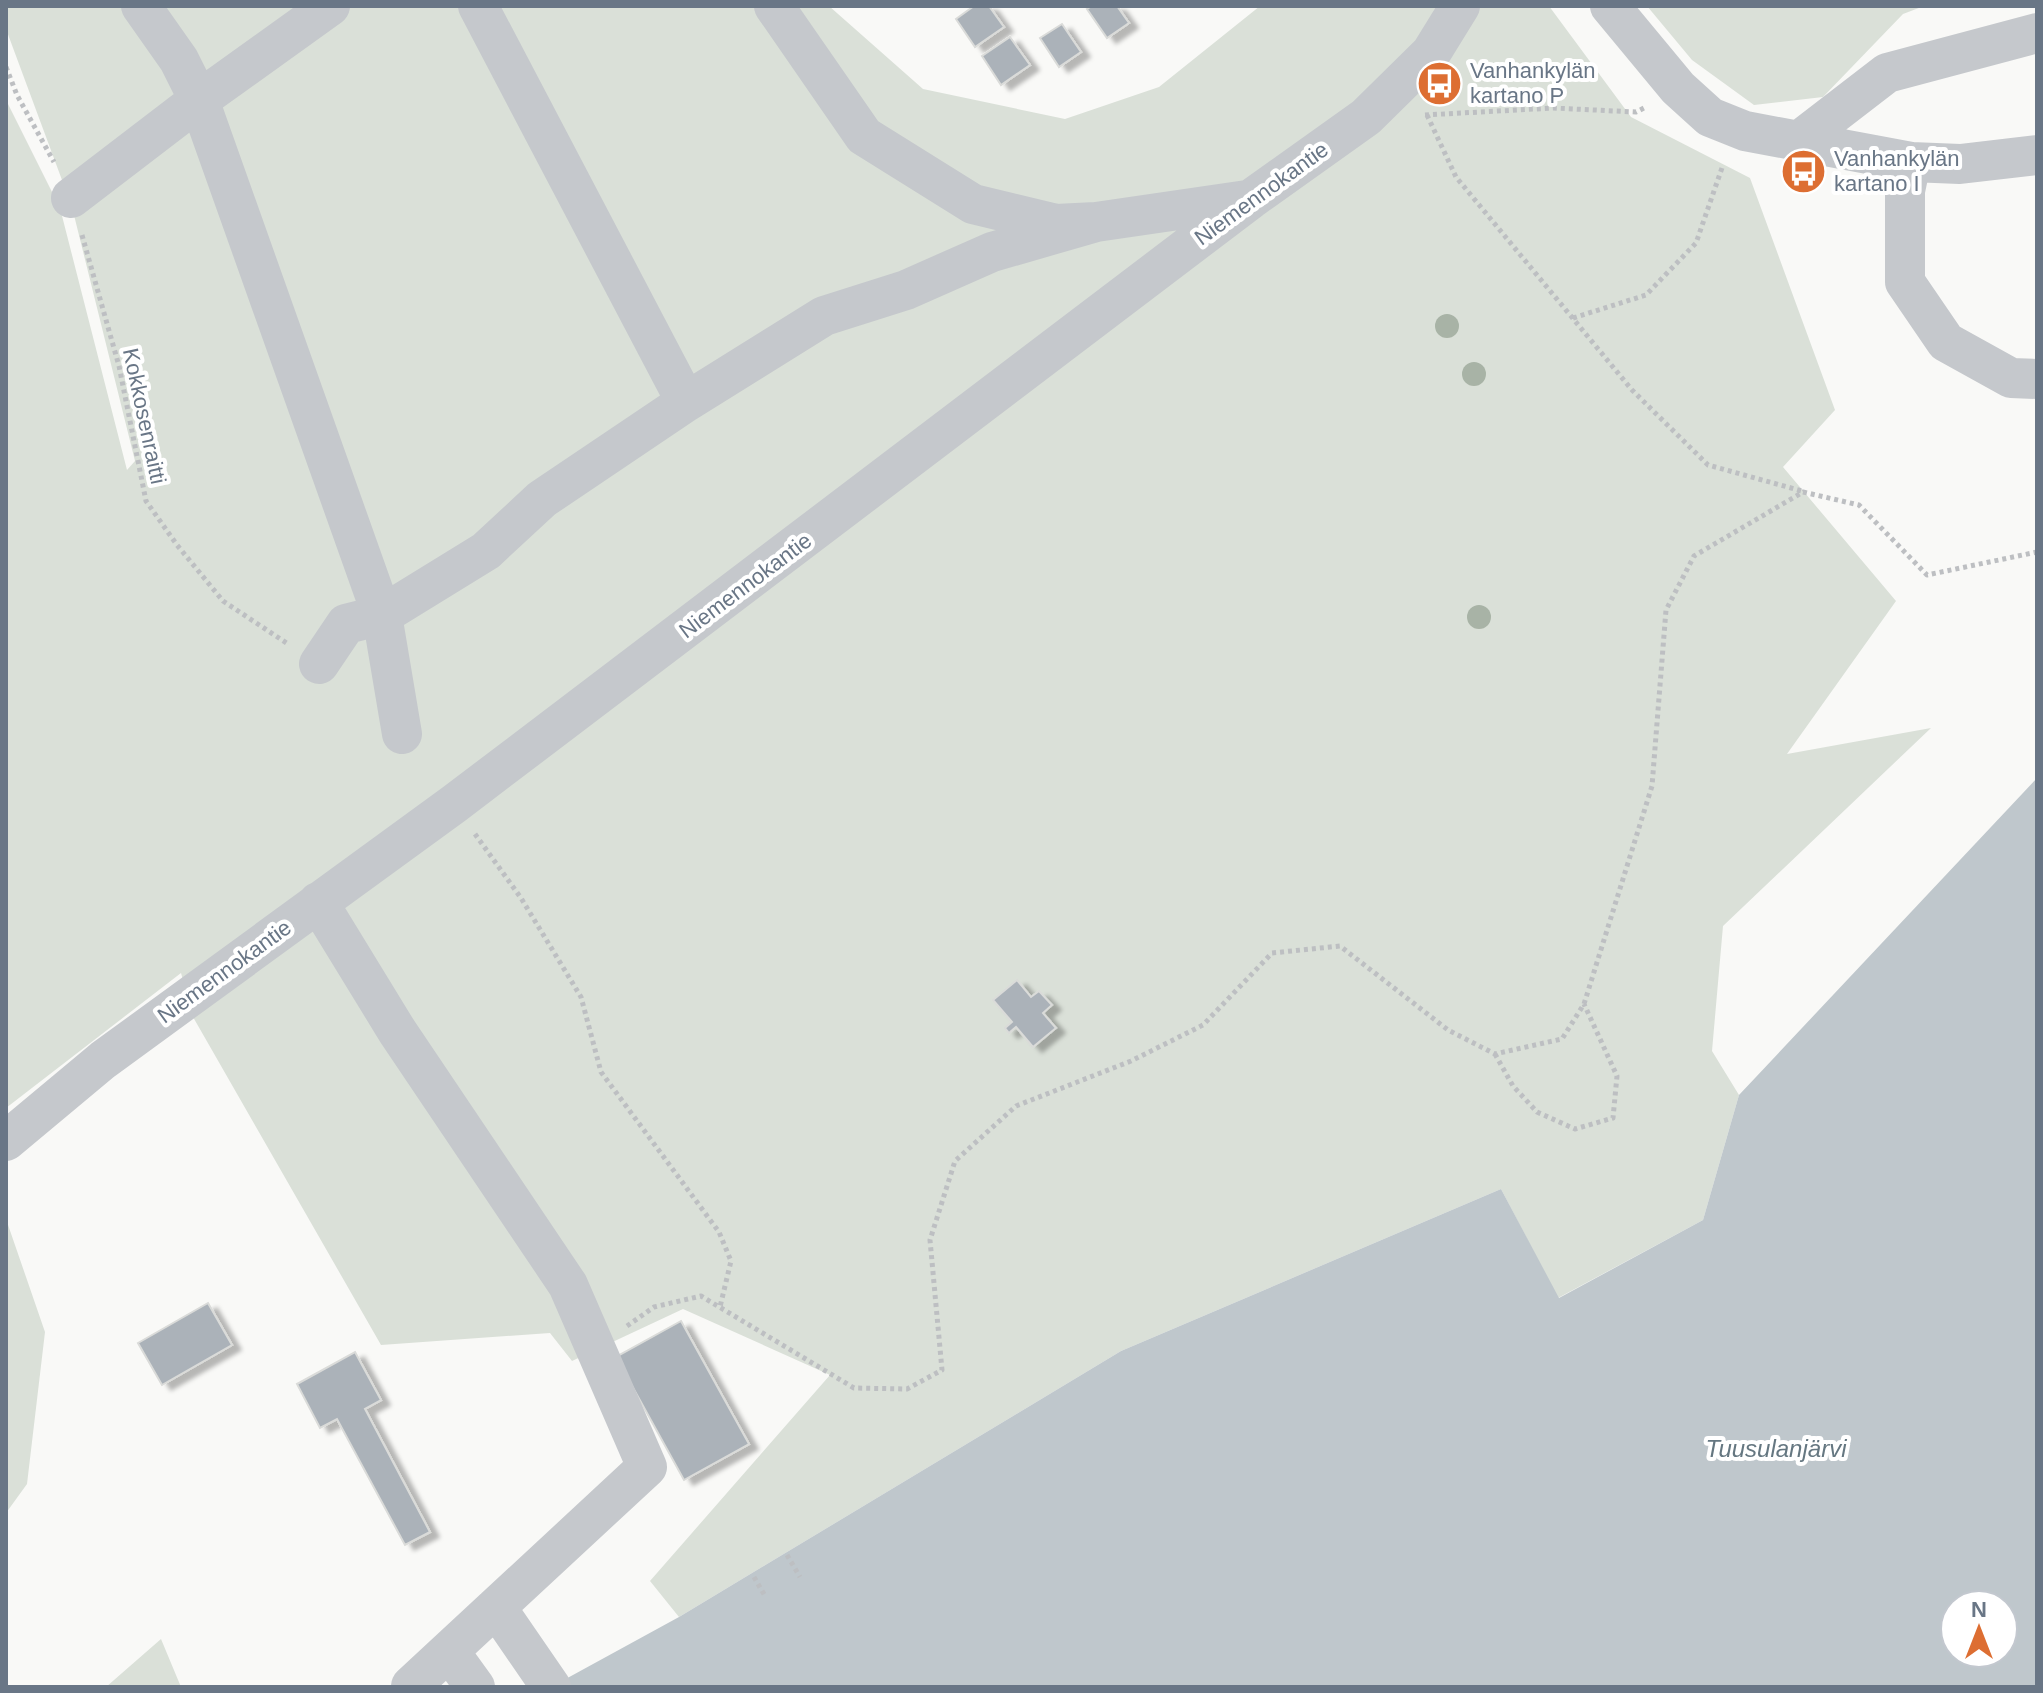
<svg xmlns="http://www.w3.org/2000/svg" width="2043" height="1693" viewBox="0 0 2043 1693" font-family="Arial,sans-serif">
<style>
.green{fill:#dae0d8}
.water{fill:#bfc7cc;fill-rule:evenodd}
.building{fill:#abb2b9;stroke:#dadbd9;stroke-width:2;filter:url(#shadow)}
.lines{fill:none;stroke-linecap:round;stroke-linejoin:round}
.path{stroke:#bdbfc2;stroke-width:5;stroke-dasharray:4 4;stroke-linecap:butt}
.minor{stroke:#c5c8cc;stroke-width:40}
.tree{fill:#a8b3a6}
.labels{text-anchor:middle;stroke-width:8;stroke-linejoin:round;paint-order:stroke}
.poi-label{font-size:22px;fill:#697686;stroke:#fff;text-anchor:start}
.street-label{font-size:22px;fill:#697686;stroke:#fff}
.water-label{font-size:24px;font-style:italic;fill:#657781;stroke:#fff}
</style>
<defs>
<filter id="shadow"><feDropShadow dx="9" dy="5" stdDeviation="2" flood-color="#0004"/></filter>
</defs>
<rect width="100%" height="100%" fill="#f9f9f7"/>
<path class="green" d="M 6,6 L 829,6 L 923,89 L 1065,119 L 1159,87 L 1260,6 L 1549,6 L 1631,117 L 1750,178 L 1835,410 L 1783,467 L 1896,601 L 1787,754 L 1931,728 L 1723,926 L 1712,1051 L 1739,1095 L 1703,1220 L 1558,1298 L 1501,1189 L 1121,1351 L 679,1617 L 650,1581 L 830,1375 L 683,1309 L 572,1361 L 550,1333 L 381,1345 L 193,1017 L 181,973 L 6,1108 L 6,100 L 60,208 L 127,470 L 135,461 L 72,207 L 6,29 Z
M 1647,6 L 1924,6 L 1903,14 L 1823,97 L 1754,105 L 1692,60 Z
M 6,1219 L 45,1332 L 27,1484 L 6,1513 Z
M 161,1639 L 181,1687 L 106,1687 Z"/>
<path class="water" d="M 2037,778 L 2037,1687 L 551,1687 L 679,1617 L 1121,1351 L 1501,1189 L 1559,1298 L 1703,1220 L 1739,1095 ZM 1955,1605 L 2003,1605 L 2003,1653 L 1955,1653 Z"/>
<path class="building" d="M 974,6 L 989,6 L 1004,27 L 975,47 L 956,19 Z
M 1092,6 L 1117,6 L 1129,23 L 1107,38 L 1087,9 Z
M 1062,24 L 1081,52 L 1059,67 L 1040,38 Z
M 1010,37 L 1030,65 L 1001,85 L 982,56 Z
M 1017,980 L 1031,997 L 1039,991 L 1052,1005 L 1043,1013 L 1056,1028 L 1033,1047 L 1016,1027 L 1009,1033 L 1005,1028 L 1012,1022 L 993,1000 Z
M 208,1303 L 232,1345 L 162,1385 L 138,1343 Z
M 681,1321 L 749,1444 L 684,1480 L 616,1357 Z
M 355,1352 L 381,1400 L 365,1409 L 430,1532 L 405,1545 L 337,1419 L 320,1428 L 297,1384 Z"/>
<g class="lines">
<path class="path" d="M 6,67 L 17,95 L 54,162
M 1425,115 L 1553,108 L 1636,112 L 1646,107
M 1427,115 L 1456,177 L 1632,390 L 1708,465 L 1802,491
M 82,235 L 119,366 L 146,501 L 177,545 L 223,601 L 288,644
M 1573,318 L 1646,295 L 1696,243 L 1723,165
M 475,834 L 521,898 L 581,997 L 601,1072 L 719,1232 L 731,1261 L 720,1307
M 1495,1054 L 1513,1086 L 1537,1112 L 1575,1129 L 1613,1118 L 1617,1076 L 1584,1004
M 627,1326 L 654,1307 L 701,1296 L 854,1388 L 907,1389 L 942,1370 L 930,1240 L 955,1161 L 1016,1106 L 1131,1061 L 1203,1025 L 1272,953 L 1340,946 L 1448,1030 L 1495,1054 L 1562,1039 L 1584,1004 L 1652,786 L 1666,610 L 1694,556 L 1803,492 L 1859,505 L 1927,575 L 2037,552
M 787,1555 L 800,1577
M 754,1577 L 765,1596"/>
<path class="minor" d="M 141,6 L 179,60 L 199,100 L 330,6
M 478,6 L 686,402
M 774,6 L 864,136 L 973,204 L 1056,224 L 1096,222 L 1247,200
M 1610,6 L 1678,88 L 1710,117 L 1745,131 L 1911,162 L 1960,164 L 2037,155
M 1800,140 L 1887,73 L 2037,33
M 1911,162 L 1905,191 L 1905,282 L 1946,342 L 2011,378 L 2037,379
M 71,198 L 199,100 L 382,615 L 402,734
M 319,664 L 346,624 L 382,615 L 486,551 L 542,499 L 686,402 L 824,316 L 906,290 L 992,252 L 1096,222
M 318,902 L 397,1031 L 568,1285 L 647,1467 L 411,1686
M 6,1141 L 103,1060 L 454,804 L 1251,199 L 1366,117 L 1431,53 L 1460,6
M 496,1607 L 551,1687
M 449,1651 L 475,1687"/>
</g>
<g class="tree">
<circle cx="1447" cy="326" r="12"/>
<circle cx="1474" cy="374" r="12"/>
<circle cx="1479" cy="617" r="12"/>
</g>
<defs>
<symbol id="bus-disc" viewBox="-11 -11 22 22"><circle r="9.5" fill="#dd6e32" stroke="#fff"/><path d="M-5-6H5V4H4V6H2V4H-2V6H-4V4H-5ZM-3.5-4V0h7V-4ZM-3.5 1.2v1.5H-2V1.2ZM2 1.2v1.5H3.5V1.2Z" fill="#fff"/></symbol>
</defs>
<g fill-rule="evenodd">
<use href="#bus-disc" x="1414" y="58" width="51" height="51"/>
<use href="#bus-disc" x="1778" y="146" width="51" height="51"/>
</g>
<g class="labels">
<g class="poi-label">
<text x="1470" y="78">Vanhankylän<tspan x="1470" dy="25">kartano P</tspan></text>
<text x="1834" y="166">Vanhankylän<tspan x="1834" dy="25">kartano I</tspan></text>
</g>
<g class="street-label">
<text transform="translate(1261 193) rotate(-36)" y="8">Niemennokantie</text>
<text transform="translate(145 416) rotate(78)" y="8">Kokkosenraitti</text>
<text transform="translate(745 585) rotate(-37)" y="8">Niemennokantie</text>
<text transform="translate(224 971) rotate(-36)" y="8">Niemennokantie</text>
</g>
<g class="water-label">
<text x="1776" y="1457">Tuusulanjärvi</text>
</g>
</g>
<rect width="2043" height="1693" fill="none" stroke="#697686" stroke-width="16"/>
<g transform="translate(1979 1629)"><circle r="38" fill="#ffffff" stroke="#c3c8cf" stroke-width="2"/>
<path d="M0-6L14 30L0 20L-14 30Z" fill="#dd6e32"/>
<text y="-12" font-size="22" font-weight="bold" text-anchor="middle" fill="#697686">N</text>
</g>
</svg>
